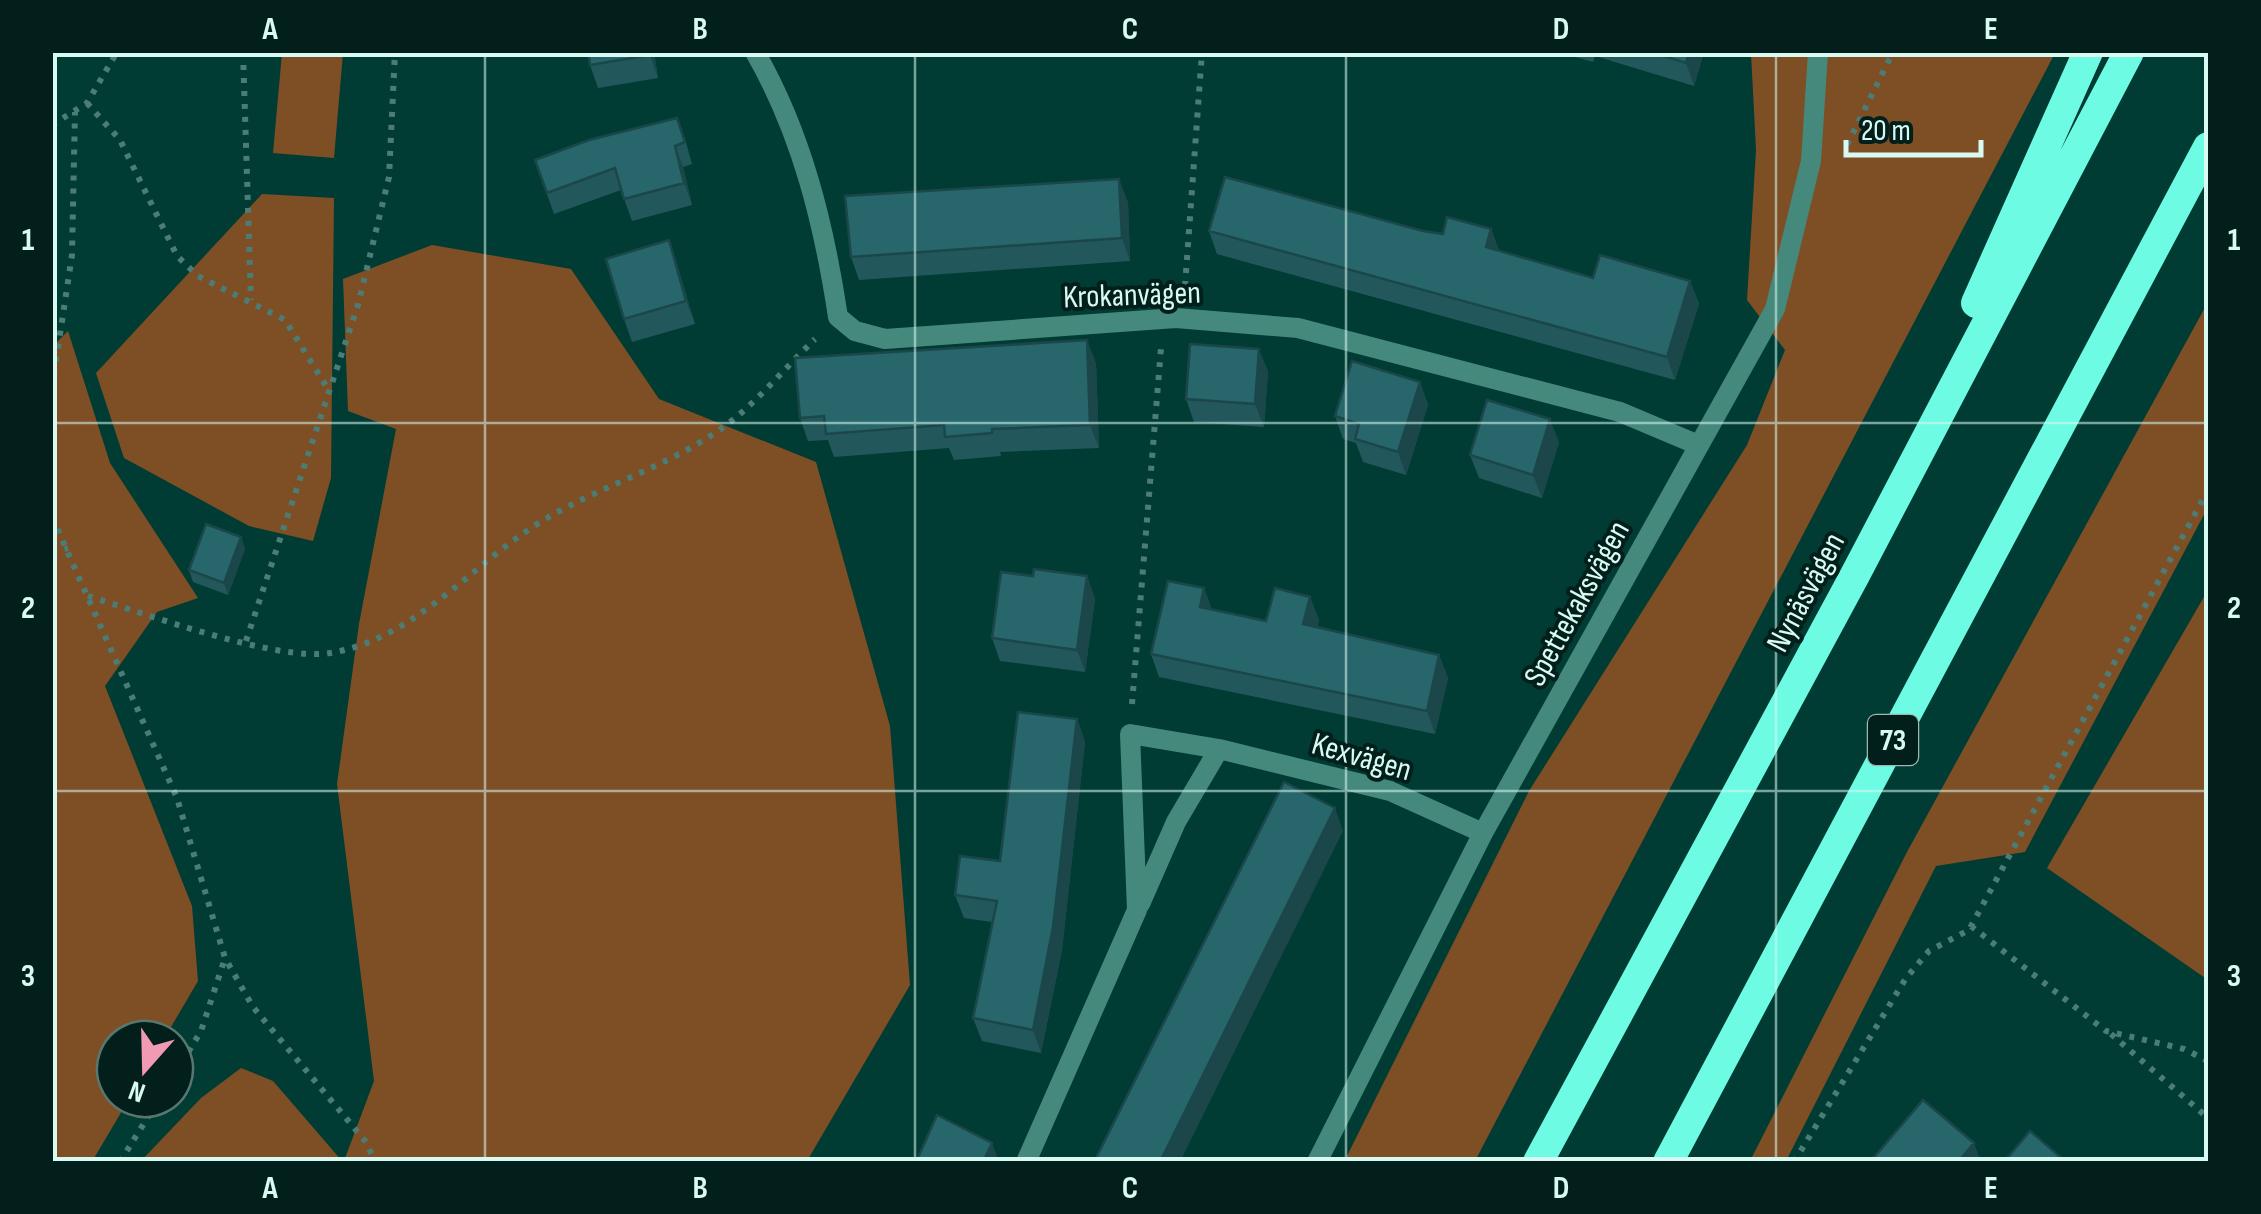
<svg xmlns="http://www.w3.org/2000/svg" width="2261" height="1214" viewBox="0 0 2261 1214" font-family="'Sofia Sans Condensed',sans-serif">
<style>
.green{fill:#7e4f24}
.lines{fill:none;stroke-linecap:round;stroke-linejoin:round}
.path{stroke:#4b7d76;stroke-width:6;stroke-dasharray:5 8;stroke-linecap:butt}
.minor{stroke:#45897d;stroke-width:20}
.motorway{stroke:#6dfbe4;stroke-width:30}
.wall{fill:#22585b}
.shaded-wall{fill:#1b474a}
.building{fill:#27666a;stroke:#1b474a;stroke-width:2.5}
.grid{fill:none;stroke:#d9faf3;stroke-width:2.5;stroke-opacity:0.55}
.labels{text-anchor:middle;stroke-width:8;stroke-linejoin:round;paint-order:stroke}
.shield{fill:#031f1b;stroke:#99b8b2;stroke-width:2.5}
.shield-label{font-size:30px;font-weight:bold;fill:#d9faf3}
.street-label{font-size:32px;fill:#d9faf3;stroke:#031f1b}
.neatline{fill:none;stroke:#d9faf3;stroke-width:4}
.grid-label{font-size:32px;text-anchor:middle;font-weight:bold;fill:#d9faf3}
</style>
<rect width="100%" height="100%" fill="#013c34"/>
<path class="green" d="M 282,53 L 343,53 L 334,158 L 273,153 Z
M 1751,53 L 2055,53 L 1475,1161 L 1344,1162 L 1529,791 L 1747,445 L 1785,350 L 1747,300 L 1756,150 Z
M 262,194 L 334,198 L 331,478 L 313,541 L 249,526 L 124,458 L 96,373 Z
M 432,245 L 571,269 L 659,399 L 816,462 L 890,726 L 910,985 L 807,1161 L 344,1161 L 374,1081 L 337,784 L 359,624 L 396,429 L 348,411 L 343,279 Z
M 2208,302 L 2208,507 L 2025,852 L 1936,866 L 1786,1161 L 1750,1161 L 1907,852 Z
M 68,331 L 110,463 L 198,598 L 157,612 L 105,686 L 192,906 L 198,981 L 164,1039 L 115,1039 L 115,1099 L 129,1099 L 93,1160 L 97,1162 L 52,1161 L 52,347 Z
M 2208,590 L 2208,980 L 2047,868 Z
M 241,1068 L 273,1081 L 342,1161 L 141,1161 L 201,1098 Z"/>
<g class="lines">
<path class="path" d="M 243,52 L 251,300
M 87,103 L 120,140 L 177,256 L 198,276 L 285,320 L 328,389
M 52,125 L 87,103 L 117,52
M 1847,145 L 1893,52
M 1185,286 L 1202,52
M 52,387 L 72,255 L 75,112
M 52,517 L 177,798 L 225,958 L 253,1007 L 366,1142 L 375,1162
M 52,553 L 68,548
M 88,596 C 143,613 277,662 330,653 C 417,639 475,560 547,518 C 607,483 679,463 734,419 C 763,395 788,365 815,339
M 246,641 L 358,305 L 389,177 L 395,52
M 1132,704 L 1161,348
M 1971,926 L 2106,1031 L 2184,1049 L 2208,1061
M 2111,1034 L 2208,1118
M 175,1074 L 201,1031 L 225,958
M 120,1162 L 159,1099
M 1794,1162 L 1906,978 L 1929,951 L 1969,930 L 2208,490"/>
<path class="minor" d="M 755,52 C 802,134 824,224 838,317 L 855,331 L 885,339 L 1176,318 L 1298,328 L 1620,412 L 1696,444
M 1140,904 L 1176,822 L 1219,749
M 1026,1162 L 1137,910 L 1130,734 L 1219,749 L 1390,791 L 1483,833
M 1317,1162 L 1483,833 L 1775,309 L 1811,161 L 1818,52"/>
<path class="motorway" d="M 1976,303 L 2088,52
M 1538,1162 L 1855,575 L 2129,52
M 1668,1162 L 2208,147"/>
</g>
<path class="wall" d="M 588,52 L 654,52 L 658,78 L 598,88 L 590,65 Z
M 1558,52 L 1704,52 L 1694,86 L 1595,56 L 1593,62 Z
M 685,139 L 692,164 L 683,167 L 692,205 L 632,221 L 621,190 L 554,214 L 535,160 Z
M 1128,202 L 1130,261 L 859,280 L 851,257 Z
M 1491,229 L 1499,251 L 1593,278 L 1690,281 L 1699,304 L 1675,380 L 1217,254 L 1209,231 L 1423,231 L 1443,234 Z
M 669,240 L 695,324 L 632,342 L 624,319 Z
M 1096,363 L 1099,448 L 1000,452 L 1001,456 L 954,460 L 949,448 L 834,457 L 828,440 L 808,441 L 800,418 Z
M 1268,371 L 1264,427 L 1194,422 L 1186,399 Z
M 1420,382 L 1428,405 L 1406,475 L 1363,462 L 1356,443 L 1343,439 L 1335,416 Z
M 1559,442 L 1542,498 L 1479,478 L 1470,455 Z
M 241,537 L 245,549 L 228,595 L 193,582 L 189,570 Z
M 1033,576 L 1087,576 L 1095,599 L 1085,672 L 1000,661 L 992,638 Z
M 1204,588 L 1212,610 L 1266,621 L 1310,597 L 1319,620 L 1317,628 L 1439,655 L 1448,678 L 1435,734 L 1159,677 L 1151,654 Z
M 1077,719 L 1085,742 L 1062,950 L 1041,1053 L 982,1041 L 973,1018 L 992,922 L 964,918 L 955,895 L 1000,861 Z"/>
<path class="shaded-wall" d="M 649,52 L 654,52 L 658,78 L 650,55 Z
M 1689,52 L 1704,52 L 1694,86 L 1686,63 Z
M 675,146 L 683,167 L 692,205 L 684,183 Z
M 1119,179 L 1128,202 L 1130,261 L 1122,238 Z
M 1491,229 L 1500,252 L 1486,247 Z
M 669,240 L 677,263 L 695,324 L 686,301 Z
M 1690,281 L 1699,304 L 1675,380 L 1667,357 Z
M 1087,340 L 1096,363 L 1099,448 L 1090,425 Z
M 1259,349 L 1268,371 L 1264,427 L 1255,404 Z
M 1420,382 L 1428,405 L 1406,475 L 1398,452 Z
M 1550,419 L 1559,442 L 1542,498 L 1533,475 Z
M 241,537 L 245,549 L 228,595 L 224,583 Z
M 1087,576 L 1095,599 L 1085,672 L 1077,650 Z
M 1204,588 L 1212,611 L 1200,607 Z
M 1310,597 L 1319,620 L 1312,647 L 1303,624 Z
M 1439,655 L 1448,678 L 1435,734 L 1427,711 Z
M 1077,719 L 1085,742 L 1062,950 L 1041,1053 L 1033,1030 Z
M 1335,808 L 1343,831 L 1180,1162 L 1160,1162 Z
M 992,1143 L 999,1162 L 983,1162 Z
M 1974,1143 L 1981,1162 L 1958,1162 Z"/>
<path class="building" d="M 588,52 L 649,52 L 650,55 L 590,65 Z
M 1651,52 L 1689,52 L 1686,63 Z
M 677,118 L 685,142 L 675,146 L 684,183 L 624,199 L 615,168 L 547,193 L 535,160 L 589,140 Z
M 1225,177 L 1423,231 L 1443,234 L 1447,217 L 1491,229 L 1486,247 L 1593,278 L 1600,255 L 1690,281 L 1667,357 L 1209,231 Z
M 1119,179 L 1122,238 L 851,257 L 845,196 Z
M 669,240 L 686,301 L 624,319 L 606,259 Z
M 1087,340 L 1090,425 L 992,429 L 992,433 L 945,437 L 944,425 L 826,434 L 824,416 L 800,418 L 795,358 Z
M 1190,344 L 1259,349 L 1255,404 L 1186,399 Z
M 1352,361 L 1420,382 L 1398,452 L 1355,439 L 1359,424 L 1335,416 Z
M 1487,400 L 1550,419 L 1533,475 L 1470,455 Z
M 206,524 L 241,537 L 224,583 L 189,570 Z
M 1034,569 L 1087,576 L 1077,650 L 992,638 L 1001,572 L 1033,576 Z
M 1168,581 L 1204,588 L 1200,607 L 1266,621 L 1275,588 L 1310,597 L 1303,624 L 1439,655 L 1427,711 L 1151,654 Z
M 1018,712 L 1077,719 L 1053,927 L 1033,1030 L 973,1018 L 997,901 L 955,895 L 960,856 L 1000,861 Z
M 1284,782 L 1335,808 L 1160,1162 L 1094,1162 Z
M 1923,1100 L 1974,1143 L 1958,1162 L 1870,1162 Z
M 937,1115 L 992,1143 L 983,1162 L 916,1162 Z
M 2030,1131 L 2066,1162 L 2004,1162 Z"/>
<path class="grid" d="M 485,52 L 485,1162M 915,52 L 915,1162M 1346,52 L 1346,1162M 1776,52 L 1776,1162M 52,423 L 2208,423M 52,791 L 2208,791"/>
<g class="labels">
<rect class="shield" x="1868" y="715" width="50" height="50" rx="8"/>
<g class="shield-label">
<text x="1893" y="750">73</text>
</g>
<g class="street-label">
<text transform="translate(1132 294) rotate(-2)" y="11">Krokanvägen</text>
<text transform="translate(1805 592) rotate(-62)" y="11">Nynäsvägen</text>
<text transform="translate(1576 603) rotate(-61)" y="11">Spettekaksvägen</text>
<text transform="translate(1362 756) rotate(16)" y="11">Kexvägen</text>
</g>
</g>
<rect width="2261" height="1214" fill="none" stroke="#031f1b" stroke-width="110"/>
<g transform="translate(145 1069) rotate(200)"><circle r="48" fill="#031f1b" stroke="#597771" stroke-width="2.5"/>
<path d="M0-8L18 38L0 25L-18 38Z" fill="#f19ab4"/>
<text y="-15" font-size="28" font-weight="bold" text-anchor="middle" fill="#d9faf3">N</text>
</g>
<path d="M1846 140v15h135v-15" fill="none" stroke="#d9faf3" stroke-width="5"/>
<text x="1861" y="140" font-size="30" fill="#d9faf3" stroke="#031f1b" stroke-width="8" paint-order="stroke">20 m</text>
<rect x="55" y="55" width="2151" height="1104" class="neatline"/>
<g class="grid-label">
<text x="270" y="39">A</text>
<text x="700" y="39">B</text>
<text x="1130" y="39">C</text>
<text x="1561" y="39">D</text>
<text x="1991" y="39">E</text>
<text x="28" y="250">1</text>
<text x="2234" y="250">1</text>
<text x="28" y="618">2</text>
<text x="2234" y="618">2</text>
<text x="28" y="986">3</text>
<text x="2234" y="986">3</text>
<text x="270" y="1198">A</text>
<text x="700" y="1198">B</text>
<text x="1130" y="1198">C</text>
<text x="1561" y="1198">D</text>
<text x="1991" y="1198">E</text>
</g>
</svg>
